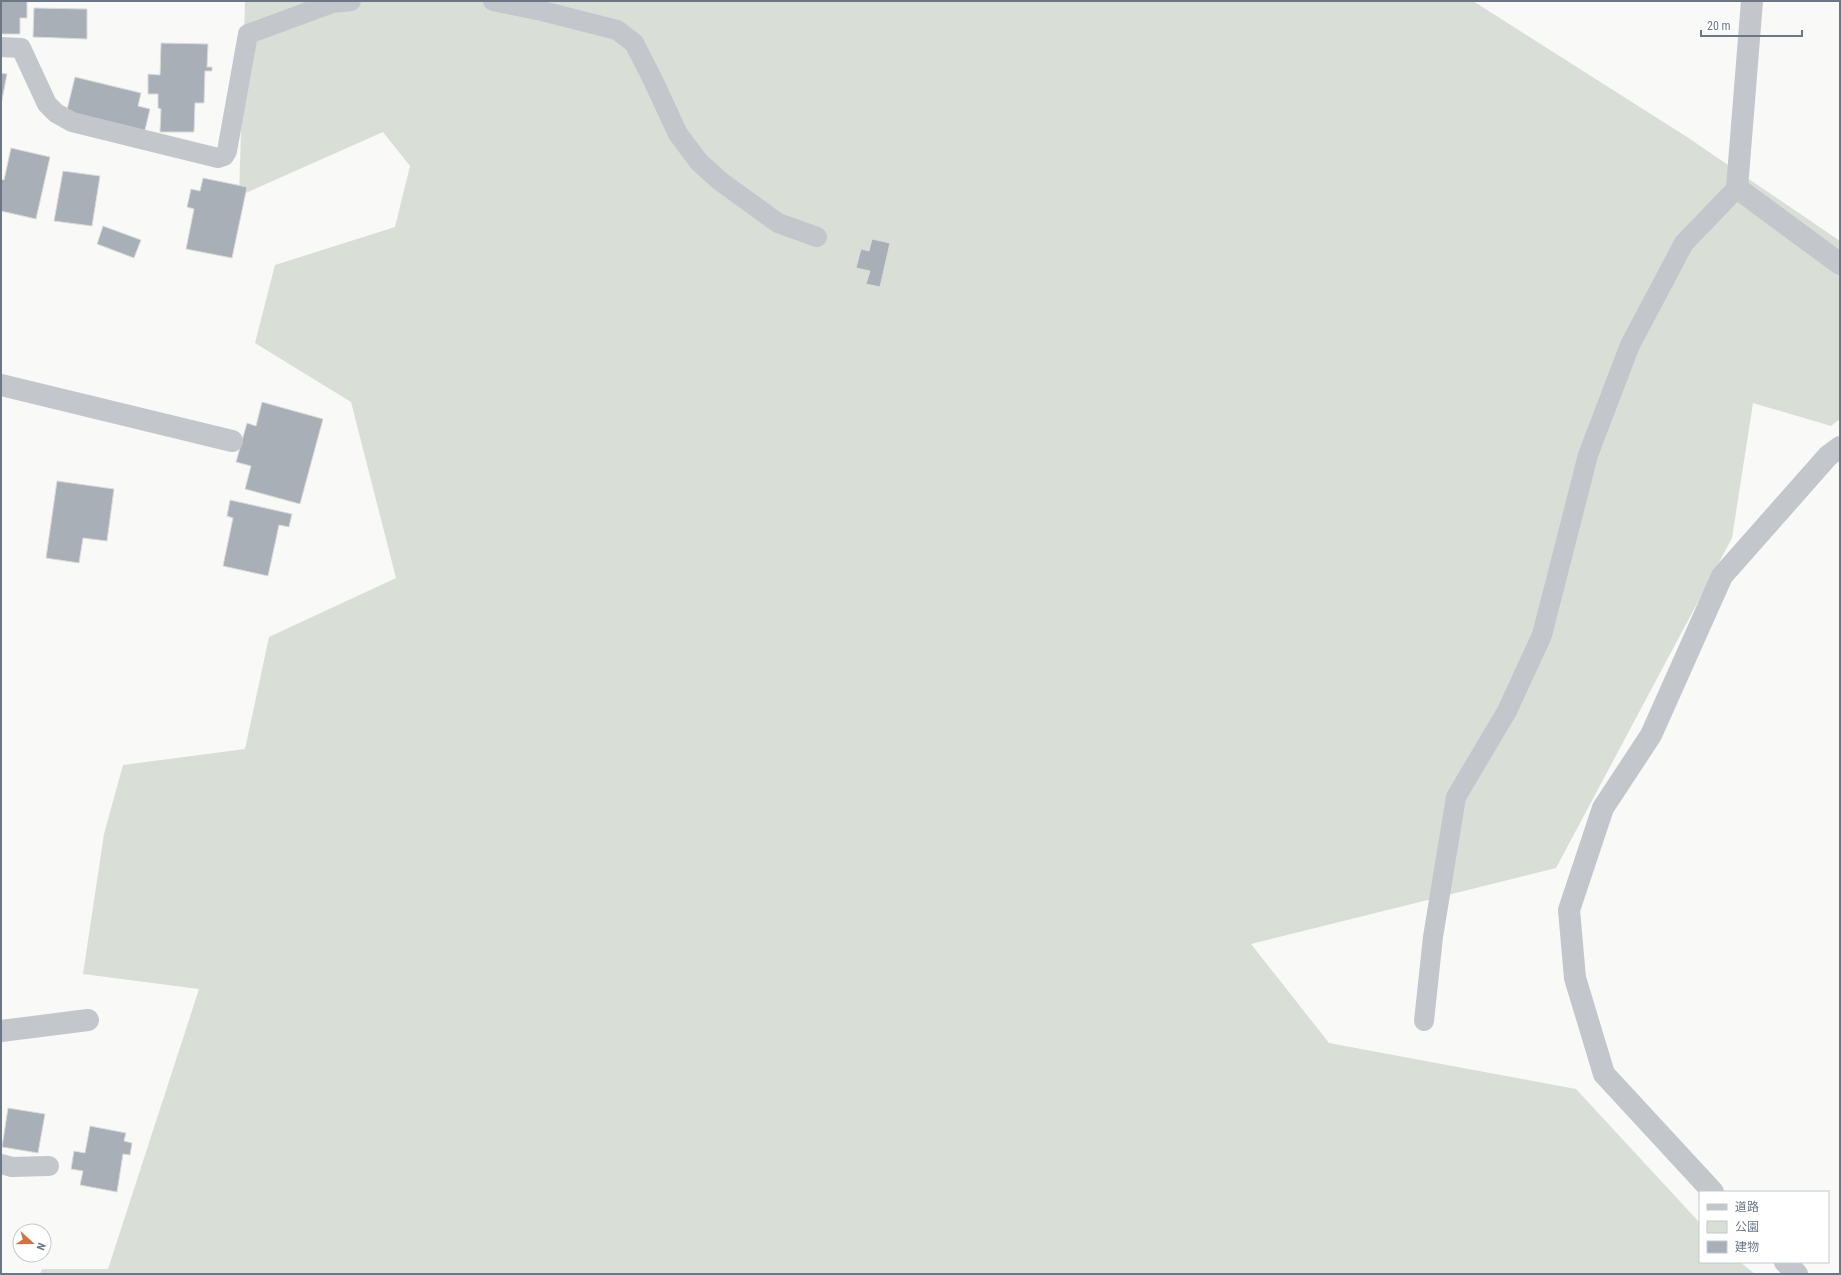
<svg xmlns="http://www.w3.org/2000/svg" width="1841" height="1275" viewBox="0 0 1841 1275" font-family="'Roboto Condensed','Noto Sans JP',sans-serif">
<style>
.green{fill:#d9ded7}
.building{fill:#a9afb6;stroke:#dbdbda}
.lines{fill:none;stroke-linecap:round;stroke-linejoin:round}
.service{stroke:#c3c6ca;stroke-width:20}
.minor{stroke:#c3c6ca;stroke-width:22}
</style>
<rect width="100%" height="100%" fill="#f9f9f8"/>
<path class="green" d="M 245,1 L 1473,1 L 1687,137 L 1840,241 L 1840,419 L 1831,426 L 1753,403 L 1732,538 L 1556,868 L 1251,944 L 1329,1043 L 1576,1089 L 1700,1223 L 1700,1262 L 1740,1262 L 1755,1274 L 40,1274 L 42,1269 L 108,1269 L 199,989 L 83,974 L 104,834 L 123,765 L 245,749 L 269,637 L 396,578 L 351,402 L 255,343 L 275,265 L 395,227 L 410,166 L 383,132 L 239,196 Z"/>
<path class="building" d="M 1,1 L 27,1 L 27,18 L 20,18 L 20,34 L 1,34 Z
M 34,8 L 87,9 L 87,39 L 33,37 Z
M 161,43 L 208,44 L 207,67 L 212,67 L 212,71 L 205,71 L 204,103 L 195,103 L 194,132 L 160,132 L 161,109 L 158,108 L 158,94 L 148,94 L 148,74 L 160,75 Z
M 1,73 L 7,74 L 1,105 Z
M 75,77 L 141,93 L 138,106 L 150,109 L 144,134 L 66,114 Z
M 11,148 L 50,157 L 36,219 L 1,211 L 1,179 L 4,180 Z
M 63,171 L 100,176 L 92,226 L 54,221 Z
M 203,178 L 247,187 L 232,258 L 186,249 L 194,209 L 187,207 L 191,189 L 200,191 Z
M 103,226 L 141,240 L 134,258 L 97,244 Z
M 872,239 L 890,243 L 880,287 L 866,284 L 870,271 L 856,268 L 861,249 L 869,251 Z
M 262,402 L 323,419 L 300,504 L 245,489 L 251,466 L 236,462 L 247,423 L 256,426 Z
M 57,481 L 114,489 L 107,541 L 83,538 L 79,563 L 46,558 Z
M 230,500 L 292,514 L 289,527 L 279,525 L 268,576 L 223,566 L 233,518 L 227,516 Z
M 8,1108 L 45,1114 L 38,1153 L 2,1147 Z
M 90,1126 L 126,1133 L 124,1141 L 132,1143 L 130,1155 L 123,1154 L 117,1192 L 80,1185 L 83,1171 L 71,1169 L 74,1151 L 85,1153 Z"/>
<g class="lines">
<path class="service" d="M 493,1 L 542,11 L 617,30 L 634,43 L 652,78 L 678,134 L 699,162 L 720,181 L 778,223 L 817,237
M 1,47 L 21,48 L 47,104 L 56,113 L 72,122 L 218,158 L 224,156 L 227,151 L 248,34 L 332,3 L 351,1
M 1424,1021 L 1433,937 L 1456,797 L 1507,711 L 1542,635 L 1588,455 L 1630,345 L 1684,243 L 1737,188
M 1,1164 L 12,1167 L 49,1166"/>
<path class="minor" d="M 1752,1 L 1737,188 L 1840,264
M 1,385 L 232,441
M 1,1031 L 88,1020
M 1713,1192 L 1604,1074 L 1575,978 L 1569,910 L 1603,808 L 1651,735 L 1722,576 L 1828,456 L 1840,447
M 1785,1262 L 1797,1274"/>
</g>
<rect width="1841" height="1275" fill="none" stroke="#6c7785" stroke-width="4"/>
<rect x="1699" y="1191" width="130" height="72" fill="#ffffff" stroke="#c4c9ce"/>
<rect x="1707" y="1204" width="20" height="6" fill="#c3c6ca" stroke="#c4c9ce"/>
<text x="1735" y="1211" font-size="12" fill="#6c7785">道路</text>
<rect x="1707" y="1221" width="20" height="12" fill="#d9ded7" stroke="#c4c9ce"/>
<text x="1735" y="1231" font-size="12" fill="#6c7785">公園</text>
<rect x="1707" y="1241" width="20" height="12" fill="#a9afb6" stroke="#c4c9ce"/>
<text x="1735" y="1251" font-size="12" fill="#6c7785">建物</text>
<g transform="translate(32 1243) rotate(111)"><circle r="19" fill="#ffffff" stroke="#c4c9ce"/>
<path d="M0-3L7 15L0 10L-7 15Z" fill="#d07241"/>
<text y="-6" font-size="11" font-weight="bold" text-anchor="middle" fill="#6c7785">N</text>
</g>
<path d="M1701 30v6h101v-6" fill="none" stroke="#6c7785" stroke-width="2"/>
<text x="1707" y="30" font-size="12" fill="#6c7785" stroke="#ffffff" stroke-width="3" paint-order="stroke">20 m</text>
</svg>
